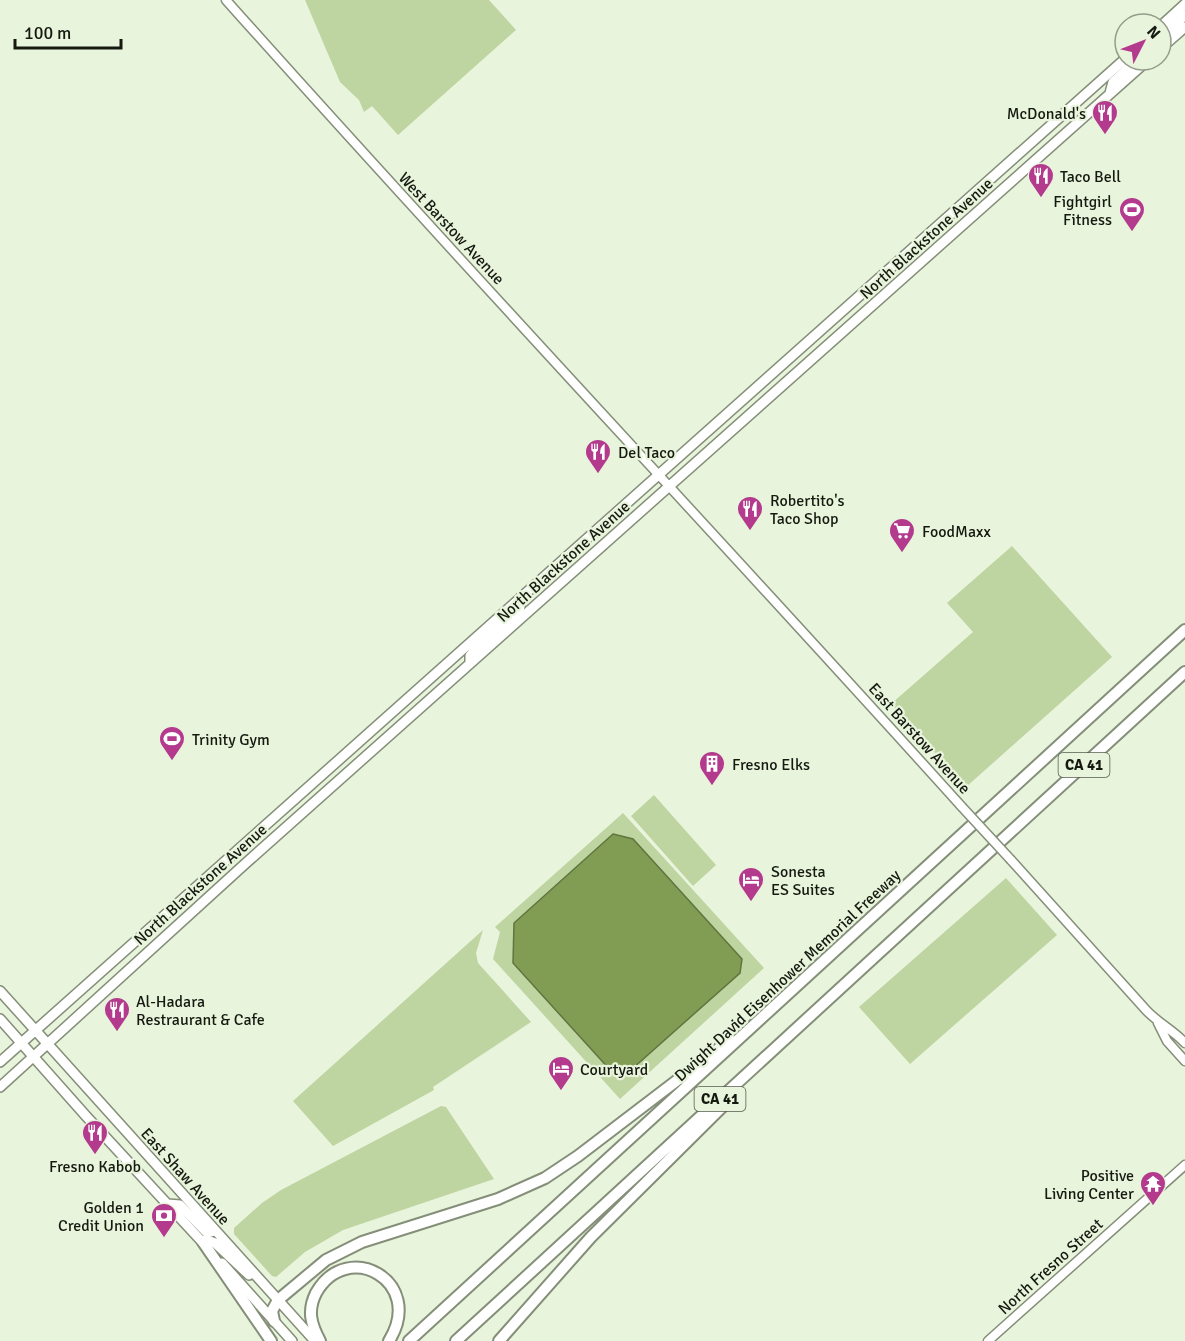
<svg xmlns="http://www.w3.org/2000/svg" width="1185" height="1341" viewBox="0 0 1185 1341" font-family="Signika,sans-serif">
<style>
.green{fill:#bed4a1}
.water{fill:#809d53;stroke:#60753f;stroke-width:1.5}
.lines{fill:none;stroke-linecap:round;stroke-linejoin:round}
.secondary-casing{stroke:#848e78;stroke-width:11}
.primary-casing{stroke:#848e78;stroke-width:12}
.highway-casing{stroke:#848e78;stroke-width:14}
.secondary{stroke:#fff;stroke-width:8}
.primary{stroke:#fff;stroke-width:9}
.highway{stroke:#fff;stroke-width:10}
.secondary-bridge-casing{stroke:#848e78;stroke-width:11;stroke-linecap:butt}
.secondary-bridge{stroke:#fff;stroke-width:8}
.labels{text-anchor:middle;stroke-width:4.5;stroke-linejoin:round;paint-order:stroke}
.shield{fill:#e9f4dc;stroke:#555b4d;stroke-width:1.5}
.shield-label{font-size:15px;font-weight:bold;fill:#151910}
.poi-label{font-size:16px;fill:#151910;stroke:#e9f4dc;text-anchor:start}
.street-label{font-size:16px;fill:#151910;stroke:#e9f4dc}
</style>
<rect width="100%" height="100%" fill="#e9f4dc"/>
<path class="green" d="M 305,0 L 489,0 L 516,30 L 398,135 L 372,106 L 364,112 L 359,100 L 340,82 Z
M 1012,546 L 1112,657 L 966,787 L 891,704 L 973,632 L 947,603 Z
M 654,795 L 716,865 L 693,886 L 631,816 Z
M 623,813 L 764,968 L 620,1099 L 493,959 L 500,932 L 495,927 Z
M 1006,878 L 1057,935 L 910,1064 L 859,1007 Z
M 483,930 L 476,953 L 478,963 L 531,1022 L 433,1087 L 434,1090 L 333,1146 L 293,1101 Z
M 441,1106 L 446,1107 L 494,1179 L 343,1230 L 305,1252 L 276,1277 L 272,1276 L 234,1234 L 234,1228 L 262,1203 L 281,1190 Z"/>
<path class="water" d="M 613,834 L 633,839 L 742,959 L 740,973 L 632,1069 L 611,1071 L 513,963 L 514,923 Z"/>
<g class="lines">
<defs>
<path id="secondary" d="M 226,0 C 468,272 718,536 962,807
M 1011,860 L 1146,1010 C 1158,1023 1173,1030 1185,1043
M 1158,1023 L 1167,1041 L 1185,1061
M 988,1341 L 1185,1165"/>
<path id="primary" d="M 1161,26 L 1185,4
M 1164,46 L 1164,36 L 1185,15
M 1161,48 L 1185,27
M 1110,93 L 1113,82 L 1137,60
M 470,661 L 470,656 L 475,650 L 516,613 L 520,607 L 520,598
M 0,991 L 315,1341
M 0,1019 L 86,1116 L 206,1246
M 0,1062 L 1125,59
M 0,1087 L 246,863 L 1148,60
M 168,1204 L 180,1205 L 207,1233 L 215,1231
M 202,1241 L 207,1240 L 215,1243 L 249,1275
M 222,1263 L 292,1341"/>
<path id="highway" d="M 203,1242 L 271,1341
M 274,1321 L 272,1311 L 278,1300 L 326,1260 L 362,1242 L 498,1199 L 545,1178 L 578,1156 L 730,1040
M 320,1341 C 311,1324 307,1311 316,1293 C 347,1238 426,1281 389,1341
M 409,1341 L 1185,630
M 456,1341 L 1185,672
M 499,1341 L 591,1237 L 722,1107"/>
</defs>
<use href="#secondary" class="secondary-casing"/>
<use href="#primary" class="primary-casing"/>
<use href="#highway" class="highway-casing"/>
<use href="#secondary" class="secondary"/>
<use href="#primary" class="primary"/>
<use href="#highway" class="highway"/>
<defs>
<path id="secondary-bridge" d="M 962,807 L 1011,860"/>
</defs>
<use href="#secondary-bridge" class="secondary-bridge-casing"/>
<use href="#secondary-bridge" class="secondary-bridge"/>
</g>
<defs>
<symbol id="restaurant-pin" viewBox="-11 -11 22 30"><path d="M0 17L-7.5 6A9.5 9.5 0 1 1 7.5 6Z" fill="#b33a8d" stroke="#e9f4dc"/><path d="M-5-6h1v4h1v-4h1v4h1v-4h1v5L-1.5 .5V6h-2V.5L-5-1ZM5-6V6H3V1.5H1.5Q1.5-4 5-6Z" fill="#fff"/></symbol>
<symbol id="stadium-pin" viewBox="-11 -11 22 30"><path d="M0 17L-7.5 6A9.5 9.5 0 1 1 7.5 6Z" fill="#b33a8d" stroke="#e9f4dc"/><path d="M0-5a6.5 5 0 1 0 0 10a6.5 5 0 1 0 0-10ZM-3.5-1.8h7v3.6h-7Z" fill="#fff"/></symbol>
<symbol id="supermarket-pin" viewBox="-11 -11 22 30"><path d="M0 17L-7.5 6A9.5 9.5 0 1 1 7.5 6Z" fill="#b33a8d" stroke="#e9f4dc"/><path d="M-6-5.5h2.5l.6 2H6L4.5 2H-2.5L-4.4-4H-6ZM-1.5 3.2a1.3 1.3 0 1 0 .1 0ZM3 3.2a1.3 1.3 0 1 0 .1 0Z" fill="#fff"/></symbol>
<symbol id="building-pin" viewBox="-11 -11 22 30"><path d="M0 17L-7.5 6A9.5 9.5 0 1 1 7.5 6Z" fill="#b33a8d" stroke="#e9f4dc"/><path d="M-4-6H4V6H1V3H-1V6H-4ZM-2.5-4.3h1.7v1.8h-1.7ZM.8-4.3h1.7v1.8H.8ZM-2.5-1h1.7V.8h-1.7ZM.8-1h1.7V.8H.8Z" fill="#fff"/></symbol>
<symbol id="hotel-pin" viewBox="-11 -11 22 30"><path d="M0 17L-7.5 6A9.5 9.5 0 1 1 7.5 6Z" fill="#b33a8d" stroke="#e9f4dc"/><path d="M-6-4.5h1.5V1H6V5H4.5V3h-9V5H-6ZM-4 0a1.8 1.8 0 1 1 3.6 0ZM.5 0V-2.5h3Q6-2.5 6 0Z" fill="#fff"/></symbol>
<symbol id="temple-pin" viewBox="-11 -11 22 30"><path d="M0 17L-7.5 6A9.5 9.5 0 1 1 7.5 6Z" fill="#b33a8d" stroke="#e9f4dc"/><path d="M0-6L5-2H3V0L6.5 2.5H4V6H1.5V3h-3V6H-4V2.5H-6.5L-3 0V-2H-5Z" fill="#fff"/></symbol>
<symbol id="bank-pin" viewBox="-11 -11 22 30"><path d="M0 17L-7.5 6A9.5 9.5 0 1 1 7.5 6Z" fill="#b33a8d" stroke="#e9f4dc"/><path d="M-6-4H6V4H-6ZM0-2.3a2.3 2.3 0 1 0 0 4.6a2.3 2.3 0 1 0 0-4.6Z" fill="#fff"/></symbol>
</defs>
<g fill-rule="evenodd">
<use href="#restaurant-pin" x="1090" y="98" width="30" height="40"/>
<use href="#restaurant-pin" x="1026" y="161" width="30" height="40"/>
<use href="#stadium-pin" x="1117" y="195" width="30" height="40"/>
<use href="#restaurant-pin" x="583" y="437" width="30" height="40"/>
<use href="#restaurant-pin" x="735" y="494" width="30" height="40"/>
<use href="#supermarket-pin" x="887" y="516" width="30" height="40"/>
<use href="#stadium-pin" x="157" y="724" width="30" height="40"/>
<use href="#building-pin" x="697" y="749" width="30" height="40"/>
<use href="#hotel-pin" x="736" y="865" width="30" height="40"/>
<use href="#restaurant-pin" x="102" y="995" width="30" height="40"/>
<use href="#hotel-pin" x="546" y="1054" width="30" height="40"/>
<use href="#restaurant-pin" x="80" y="1118" width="30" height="40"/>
<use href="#temple-pin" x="1138" y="1169" width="30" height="40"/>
<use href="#bank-pin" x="149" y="1201" width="30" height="40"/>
</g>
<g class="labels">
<g class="shield">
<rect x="1058.5" y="753" width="51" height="24" rx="4.5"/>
<rect x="694.5" y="1087" width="51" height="24" rx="4.5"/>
</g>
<g class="shield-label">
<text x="1084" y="770">CA 41</text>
<text x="720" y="1104">CA 41</text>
</g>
<g class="poi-label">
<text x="1086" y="119" text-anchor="end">McDonald's</text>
<text x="1060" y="182">Taco Bell</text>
<text x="1112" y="207" text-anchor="end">Fightgirl<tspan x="1112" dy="18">Fitness</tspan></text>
<text x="618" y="458">Del Taco</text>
<text x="770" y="506">Robertito's<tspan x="770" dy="18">Taco Shop</tspan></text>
<text x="922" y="537">FoodMaxx</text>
<text x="192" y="745">Trinity Gym</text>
<text x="732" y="770">Fresno Elks</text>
<text x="771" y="877">Sonesta<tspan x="771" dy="18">ES Suites</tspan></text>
<text x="136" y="1007">Al-Hadara<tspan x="136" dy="18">Restraurant &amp; Cafe</tspan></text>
<text x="580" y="1075">Courtyard</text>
<text x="95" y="1172" text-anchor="middle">Fresno Kabob</text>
<text x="1134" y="1181" text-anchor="end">Positive<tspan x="1134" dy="18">Living Center</tspan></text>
<text x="144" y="1213" text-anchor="end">Golden 1<tspan x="144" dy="18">Credit Union</tspan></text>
</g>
<g class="street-label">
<text transform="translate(452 228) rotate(47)" y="6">West Barstow Avenue</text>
<text transform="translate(926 238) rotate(-42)" y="6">North Blackstone Avenue</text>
<text transform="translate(563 561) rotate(-42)" y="6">North Blackstone Avenue</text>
<text transform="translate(920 738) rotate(48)" y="6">East Barstow Avenue</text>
<text transform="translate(200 884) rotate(-42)" y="6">North Blackstone Avenue</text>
<text transform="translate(787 975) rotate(-43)" y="6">Dwight David Eisenhower Memorial Freeway</text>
<text transform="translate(186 1176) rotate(48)" y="6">East Shaw Avenue</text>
<text transform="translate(1050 1266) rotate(-42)" y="6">North Fresno Street</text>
</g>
</g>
<g transform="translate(1143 42) rotate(48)"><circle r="28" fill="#e9f4dc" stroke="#949c8a" stroke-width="1.5"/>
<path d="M0-4.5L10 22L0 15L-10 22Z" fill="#b33a8d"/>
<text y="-9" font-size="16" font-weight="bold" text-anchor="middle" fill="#151910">N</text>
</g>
<path d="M15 39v9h106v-9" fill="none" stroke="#151910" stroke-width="3"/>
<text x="24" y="39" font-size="18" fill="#151910" stroke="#e9f4dc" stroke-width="4.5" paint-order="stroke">100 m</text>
</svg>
